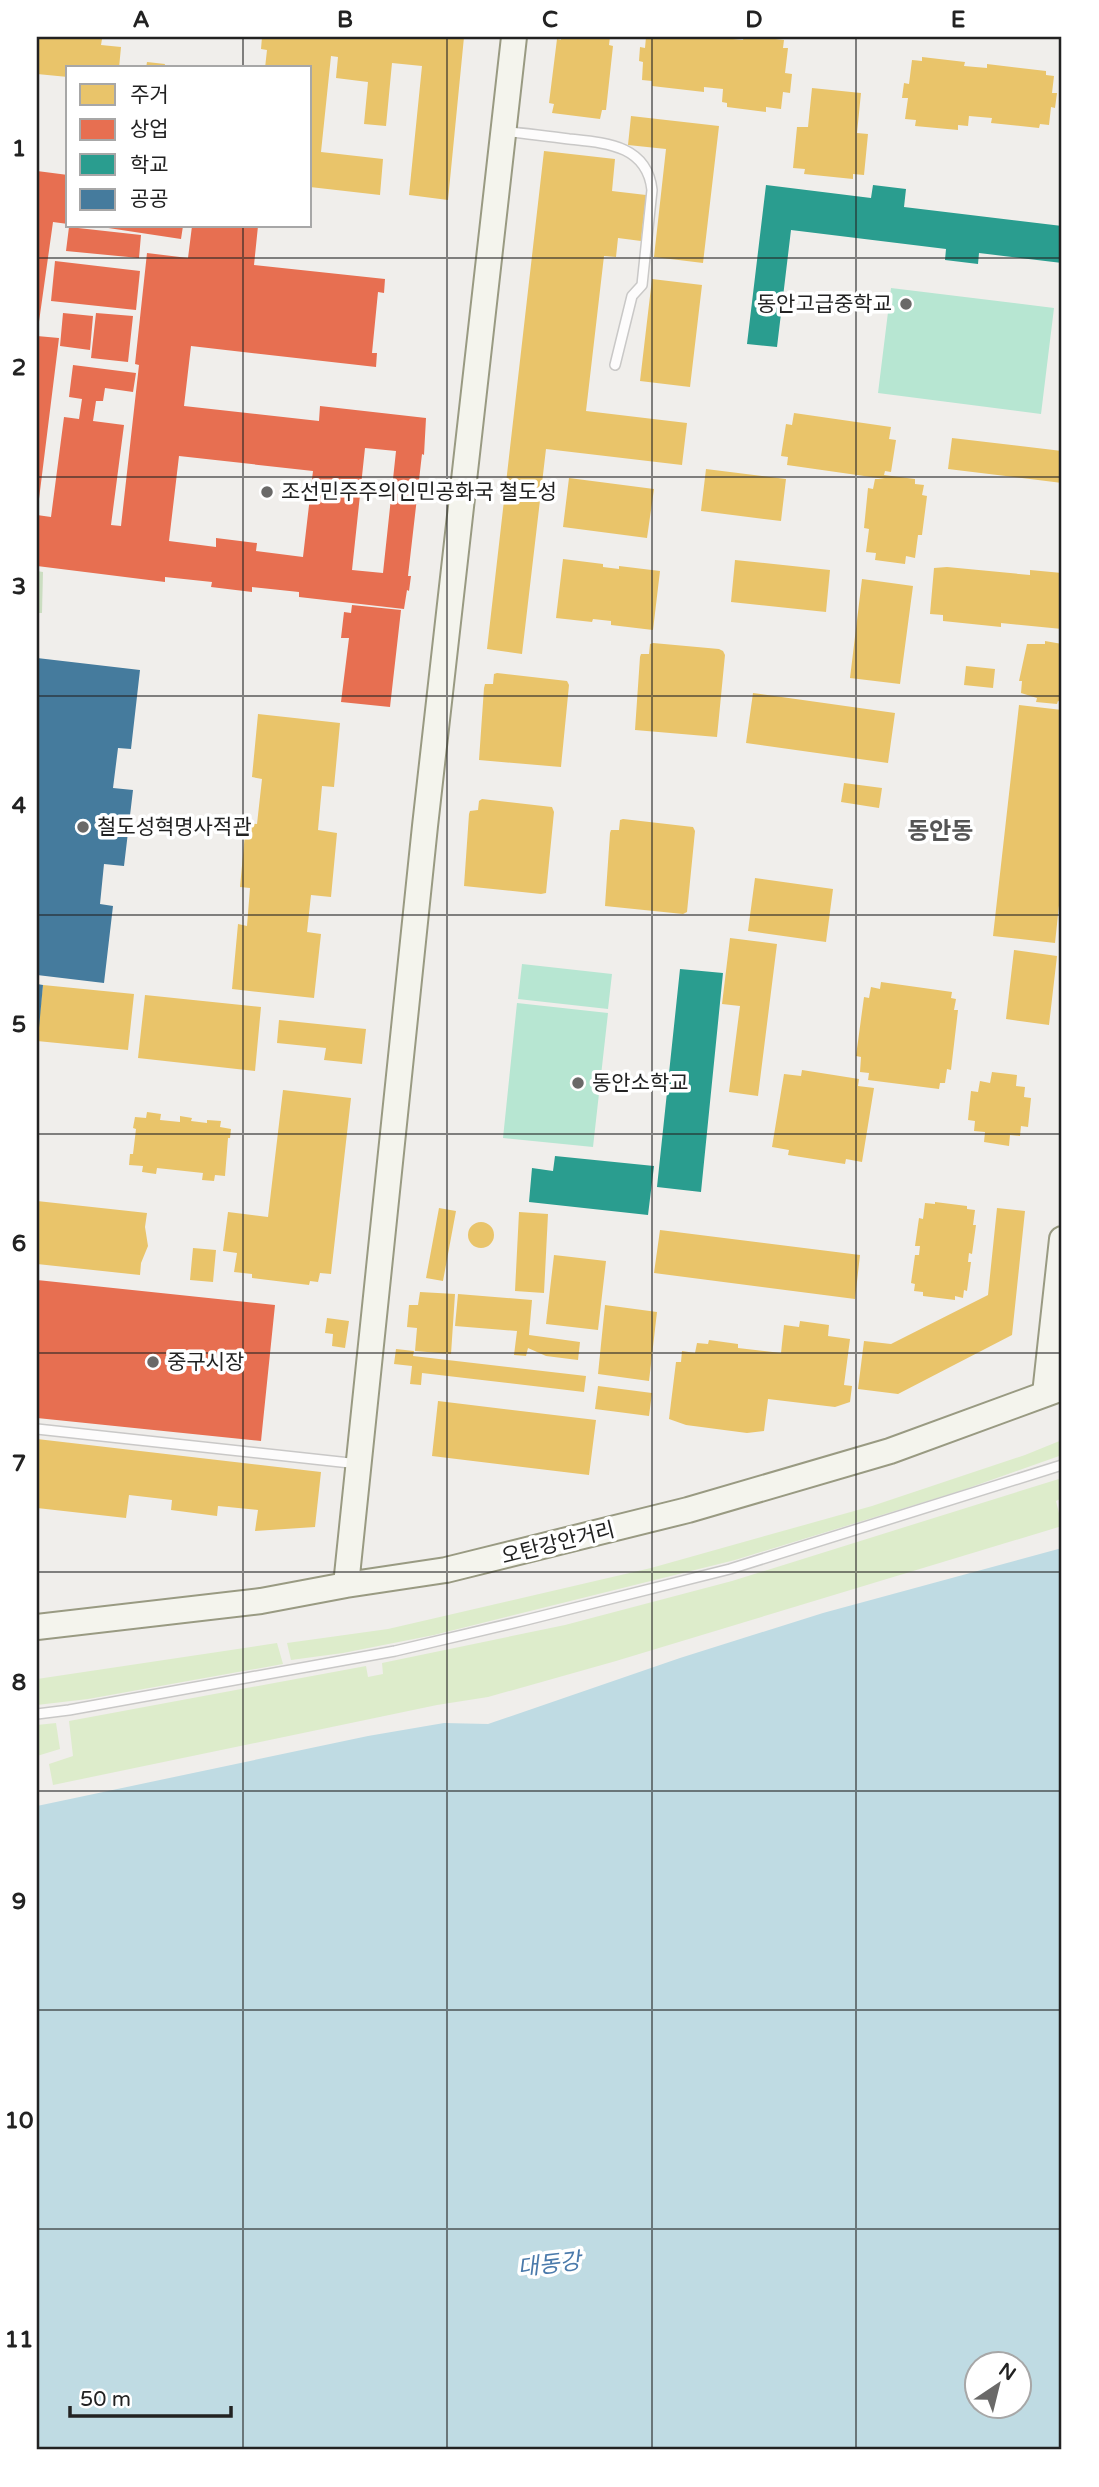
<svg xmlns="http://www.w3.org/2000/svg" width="1099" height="2487" viewBox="0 0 1099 2487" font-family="'Varela Round','Noto Sans KR',sans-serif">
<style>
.grass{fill:#ddeccb}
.forest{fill:#cbdec1}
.pitch{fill:#b7e6d2}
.water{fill:#bfdbe3;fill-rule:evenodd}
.homes{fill:#e9c46a}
.shops{fill:#e76f51;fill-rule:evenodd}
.schools{fill:#2a9d8f}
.public{fill:#457b9d}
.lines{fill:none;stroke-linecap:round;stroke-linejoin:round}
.lane-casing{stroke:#c9c8c7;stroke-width:12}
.secondary-casing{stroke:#999a82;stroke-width:28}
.lane{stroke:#fdfcfc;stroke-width:9}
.secondary{stroke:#f4f4ed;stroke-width:24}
.grid{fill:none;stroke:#222;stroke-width:2;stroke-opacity:0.55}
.poi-dot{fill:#6a6968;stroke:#fff;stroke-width:2.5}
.labels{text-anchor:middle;stroke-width:7;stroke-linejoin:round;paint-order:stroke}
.poi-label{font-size:21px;fill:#222;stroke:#fff;text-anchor:start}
.street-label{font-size:21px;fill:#222;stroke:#fff}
.water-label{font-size:23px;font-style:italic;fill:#4a7aab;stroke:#fff}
.quarter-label{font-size:24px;font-weight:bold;fill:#555;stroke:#fff}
.neatline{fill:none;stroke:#222;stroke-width:2.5}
.grid-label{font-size:23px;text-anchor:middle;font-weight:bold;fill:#222}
</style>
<rect width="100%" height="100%" fill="#f0eeeb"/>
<path class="grass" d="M 1062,1440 L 1062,1455 L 960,1491 L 735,1560 L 434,1635 L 343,1653 L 291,1660 L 287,1643 L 388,1629 L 651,1568 L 872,1506 L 1025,1455 Z
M 1062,1478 L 1062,1498 L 1056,1501 L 1062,1526 L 616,1661 L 488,1697 L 437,1705 L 53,1785 L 49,1764 L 73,1756 L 69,1721 L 366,1666 L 368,1677 L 383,1674 L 382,1663 L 565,1625 L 732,1581 Z
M 277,1643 L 283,1664 L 88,1699 L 37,1705 L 37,1679 Z
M 56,1723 L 60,1749 L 37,1756 L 37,1725 Z"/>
<path class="forest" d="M 37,571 L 43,572 L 42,613 L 37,613 Z"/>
<path class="pitch" d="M 891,288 L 1054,308 L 1041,414 L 878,393 Z
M 522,964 L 612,974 L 608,1009 L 518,999 Z
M 517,1003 L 608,1013 L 593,1147 L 503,1138 Z"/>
<path class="water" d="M 1062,1548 L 1062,2450 L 37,2450 L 37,1806 L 368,1736 L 444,1723 L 488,1724 L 680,1658 L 823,1613 ZM 976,2364 L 1018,2364 L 1018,2406 L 976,2406 Z"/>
<path class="homes" d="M 37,37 L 102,39 L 101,45 L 121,47 L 119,68 L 68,68 L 68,77 L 37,74 Z
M 262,37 L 464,37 L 448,200 L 409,195 L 422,66 L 392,63 L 386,126 L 364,124 L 368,82 L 336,78 L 338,57 L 331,56 L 321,152 L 383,159 L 380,195 L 310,187 L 310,68 L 265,68 L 267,50 L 261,49 Z
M 561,37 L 610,37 L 609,45 L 613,46 L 606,110 L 602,110 L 600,119 L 552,113 L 554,104 L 549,103 L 557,39 L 561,40 Z
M 646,37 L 713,37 L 743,40 L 744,37 L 757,37 L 784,40 L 783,48 L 788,48 L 785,73 L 792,74 L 790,93 L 783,92 L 781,109 L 766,107 L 766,112 L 727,107 L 727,103 L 722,102 L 723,89 L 704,87 L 704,92 L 652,86 L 652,81 L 642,80 L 643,62 L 639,61 L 640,47 L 645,48 Z
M 922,57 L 965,62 L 964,66 L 987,68 L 987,64 L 1046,71 L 1046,75 L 1054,76 L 1052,93 L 1057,93 L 1055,108 L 1051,107 L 1049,125 L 1040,124 L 1039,128 L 991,123 L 992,118 L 969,116 L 968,126 L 958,125 L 958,130 L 915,126 L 916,120 L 905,119 L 908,98 L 902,98 L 904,83 L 909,84 L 912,60 L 922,61 Z
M 147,62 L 165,64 L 164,68 L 146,68 Z
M 812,88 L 861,93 L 857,133 L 868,134 L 864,175 L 853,174 L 853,179 L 804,174 L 805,169 L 793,168 L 797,127 L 808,127 Z
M 631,116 L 719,126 L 703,263 L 654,257 L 666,149 L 628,145 Z
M 544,151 L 615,159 L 612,191 L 646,195 L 641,241 L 618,238 L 616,257 L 604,256 L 586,411 L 687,423 L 682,465 L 546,449 L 522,654 L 487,649 Z
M 652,279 L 702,285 L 690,387 L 640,381 Z
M 794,413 L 891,427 L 889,439 L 896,440 L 891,472 L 885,471 L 884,475 L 915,479 L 915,484 L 924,485 L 922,495 L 927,496 L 922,535 L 918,535 L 915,558 L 906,556 L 905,564 L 875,560 L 876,553 L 866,552 L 869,529 L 864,528 L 868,488 L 873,489 L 875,479 L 885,479 L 787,465 L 788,457 L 781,456 L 786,424 L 792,425 Z
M 952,438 L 1062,451 L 1062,483 L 948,469 Z
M 706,469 L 786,479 L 781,521 L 701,511 Z
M 569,478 L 654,489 L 647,538 L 563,527 Z
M 563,559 L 603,564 L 603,567 L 619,569 L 619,566 L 660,571 L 653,630 L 611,625 L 611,621 L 593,619 L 592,622 L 556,618 Z
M 735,560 L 830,570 L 826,612 L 731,602 Z
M 947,567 L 1030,575 L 1030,570 L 1062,573 L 1062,629 L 1001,623 L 1001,627 L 943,621 L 943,615 L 930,614 L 934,568 Z
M 862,579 L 913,586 L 900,684 L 850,678 Z
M 1045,641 L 1062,644 L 1062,702 L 1058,701 L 1057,704 L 1036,702 L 1037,698 L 1021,693 L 1022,681 L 1019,681 L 1027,644 L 1045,644 Z
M 653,643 L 719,649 L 723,651 L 725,655 L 717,737 L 635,730 L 640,657 L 641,654 L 649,654 L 650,644 Z
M 966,666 L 995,669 L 993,688 L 964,685 Z
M 497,673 L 567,681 L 569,685 L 561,767 L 479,760 L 484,688 L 485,684 L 493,684 L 494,674 Z
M 753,693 L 895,713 L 888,763 L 746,743 Z
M 1019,705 L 1062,710 L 1062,877 L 1055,943 L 993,936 Z
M 258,714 L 340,723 L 334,787 L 322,786 L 318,830 L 337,833 L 331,897 L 311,895 L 307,932 L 321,934 L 314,998 L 232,989 L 238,924 L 247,926 L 250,888 L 240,887 L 246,823 L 257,824 L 262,779 L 252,777 Z
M 844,783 L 882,788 L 879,808 L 841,802 Z
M 482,799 L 552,807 L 554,812 L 546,893 L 541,894 L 464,886 L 469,814 L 470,811 L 478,810 L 479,801 Z
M 623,819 L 693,827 L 695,831 L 687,912 L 683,914 L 605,906 L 610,833 L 611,830 L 619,830 L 620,820 Z
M 755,878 L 833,889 L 826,942 L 748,931 Z
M 730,938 L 777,944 L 758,1096 L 729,1092 L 740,1006 L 722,1004 Z
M 1014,950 L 1057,956 L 1049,1025 L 1006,1019 Z
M 881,982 L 952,992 L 951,998 L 956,999 L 954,1010 L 958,1010 L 951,1070 L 947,1069 L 945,1083 L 940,1083 L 939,1089 L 868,1080 L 869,1073 L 860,1072 L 861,1057 L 856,1056 L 864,997 L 869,998 L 871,987 L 880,989 Z
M 43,985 L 134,994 L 128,1050 L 37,1041 Z
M 145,995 L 261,1007 L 255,1071 L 138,1058 Z
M 279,1020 L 366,1029 L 362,1064 L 324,1060 L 326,1048 L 277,1043 Z
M 802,1070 L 859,1079 L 858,1086 L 874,1088 L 862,1162 L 846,1159 L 845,1164 L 788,1155 L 789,1150 L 772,1147 L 784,1074 L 801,1076 Z
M 992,1072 L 1017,1075 L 1016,1086 L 1025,1087 L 1024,1097 L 1031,1098 L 1028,1127 L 1021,1126 L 1020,1136 L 1010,1135 L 1009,1146 L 984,1142 L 985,1132 L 974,1131 L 975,1121 L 968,1120 L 971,1091 L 978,1092 L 980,1081 L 990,1083 Z
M 283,1090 L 351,1098 L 331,1274 L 320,1273 L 318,1282 L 310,1281 L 309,1285 L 252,1278 L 252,1274 L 234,1272 L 237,1253 L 223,1251 L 228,1212 L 268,1217 Z
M 147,1112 L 161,1114 L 160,1120 L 180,1122 L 180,1116 L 192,1118 L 191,1121 L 207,1123 L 207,1120 L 221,1121 L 220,1127 L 231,1129 L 230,1138 L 228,1138 L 225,1176 L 215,1175 L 214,1181 L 202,1180 L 203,1173 L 157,1168 L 156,1174 L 142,1172 L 143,1166 L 129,1165 L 130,1154 L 133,1154 L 136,1129 L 133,1128 L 135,1117 L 146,1118 Z
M 37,1201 L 147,1213 L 145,1227 L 148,1246 L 141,1263 L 140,1275 L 37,1264 Z
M 935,1202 L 967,1206 L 967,1209 L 975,1210 L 973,1225 L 976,1225 L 972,1254 L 969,1253 L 968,1262 L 971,1262 L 967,1291 L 964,1290 L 963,1298 L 955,1296 L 955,1300 L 923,1296 L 923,1292 L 914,1291 L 915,1284 L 911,1283 L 915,1255 L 919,1255 L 920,1246 L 915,1246 L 919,1218 L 923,1219 L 925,1203 L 935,1204 Z
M 439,1208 L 456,1211 L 443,1281 L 426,1278 Z
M 997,1208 L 1025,1211 L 1012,1335 L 898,1394 L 858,1389 L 864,1341 L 891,1344 L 988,1295 Z
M 519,1212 L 548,1214 L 544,1293 L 515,1291 Z
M468 1235a13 13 0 1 1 26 0a13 13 0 1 1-26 0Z
M 660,1230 L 860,1255 L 855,1299 L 654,1273 Z
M 193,1248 L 216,1250 L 213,1282 L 190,1280 Z
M 554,1255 L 606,1261 L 598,1330 L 546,1324 Z
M 420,1292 L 455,1294 L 451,1354 L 415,1351 L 417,1328 L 407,1327 L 409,1305 L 418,1305 Z
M 458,1294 L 532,1300 L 529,1335 L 580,1342 L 578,1360 L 546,1356 L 528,1348 L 526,1356 L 514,1355 L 517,1331 L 455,1326 Z
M 605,1305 L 657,1312 L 649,1381 L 598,1374 Z
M 327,1318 L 349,1321 L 345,1348 L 332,1346 L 333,1334 L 325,1333 Z
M 800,1321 L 829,1325 L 828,1336 L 850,1339 L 844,1385 L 852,1386 L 850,1402 L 835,1407 L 768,1399 L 764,1431 L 747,1433 L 686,1425 L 669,1419 L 676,1362 L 681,1362 L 682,1351 L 695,1353 L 697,1343 L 708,1344 L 709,1340 L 738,1344 L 738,1348 L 781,1353 L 784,1325 L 799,1327 Z
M 396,1349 L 414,1351 L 413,1356 L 586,1376 L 584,1392 L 422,1373 L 421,1385 L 410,1384 L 412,1366 L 394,1364 Z
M 598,1386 L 652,1393 L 649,1416 L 595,1409 Z
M 438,1401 L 596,1420 L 589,1475 L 432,1456 Z
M 37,1439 L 321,1472 L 315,1527 L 255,1531 L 258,1510 L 218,1506 L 217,1516 L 171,1510 L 172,1500 L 129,1495 L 126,1518 L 37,1508 Z"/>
<path class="shops" d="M 37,171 L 68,175 L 68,224 L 53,222 L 37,336 L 59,338 L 38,507 L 37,507 Z
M 95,226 L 183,226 L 181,239 Z
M 192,226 L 258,226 L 254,265 L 385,279 L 384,293 L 378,292 L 372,353 L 377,353 L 376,367 L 191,346 L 184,406 L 319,421 L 320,406 L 426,418 L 424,455 L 422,454 L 408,576 L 411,576 L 409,591 L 407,590 L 404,609 L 299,597 L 299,592 L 252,587 L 252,592 L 211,587 L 212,582 L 165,577 L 165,582 L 37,566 L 37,515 L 51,517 L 64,417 L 79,419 L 82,399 L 69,397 L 73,365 L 136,373 L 133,392 L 105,388 L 103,401 L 96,401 L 93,421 L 124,425 L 111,525 L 121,526 L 139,365 L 135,364 L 147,253 L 188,258 ZM 365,448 L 396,451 L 383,573 L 352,570 ZM 179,456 L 313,471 L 303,557 L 256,551 L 257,543 L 216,538 L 216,547 L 169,541 Z
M 69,227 L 141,235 L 139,258 L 66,251 Z
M 55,261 L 140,271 L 136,310 L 51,301 Z
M 63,313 L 93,316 L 90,350 L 60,346 Z
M 96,313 L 133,316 L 128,362 L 91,358 Z
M 352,605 L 401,610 L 390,707 L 341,702 L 349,638 L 341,638 L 344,612 L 351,613 Z
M 37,1280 L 275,1305 L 261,1441 L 37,1418 Z"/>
<path class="schools" d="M 766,185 L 871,198 L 873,185 L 906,189 L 904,207 L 1062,226 L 1062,263 L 979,253 L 978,264 L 945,260 L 946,249 L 791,230 L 777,347 L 747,344 Z
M 680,969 L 723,973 L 701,1192 L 657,1187 Z
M 555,1156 L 654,1166 L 648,1215 L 529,1202 L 532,1168 L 553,1171 Z"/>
<path class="public" d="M 37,658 L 140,670 L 131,749 L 118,748 L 113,788 L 133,790 L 124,866 L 104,864 L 100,904 L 113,906 L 104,983 L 37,975 Z
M 37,984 L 43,985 L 39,1028 L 37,1028 Z"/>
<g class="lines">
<defs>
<path id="lane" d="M 505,131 C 526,134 548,136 569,139 C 606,143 647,145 652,190 L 642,285 L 632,296 L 615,365
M 37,1429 L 359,1464
M 37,1714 L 69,1710 L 395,1651 L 526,1620 L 730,1569 L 1062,1465"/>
<path id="secondary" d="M 1045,1394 L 1062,1239
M 346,1585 L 425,826 L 514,37
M 37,1627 L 261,1601 L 346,1585 L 446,1570 L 688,1510 L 890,1451 L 1062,1388"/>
</defs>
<use href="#lane" class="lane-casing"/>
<use href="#secondary" class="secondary-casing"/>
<use href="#lane" class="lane"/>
<use href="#secondary" class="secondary"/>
</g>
<path class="grid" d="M 243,37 L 243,68M 447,37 L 447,2450M 652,37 L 652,2450M 856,37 L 856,2450M 243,226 L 243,2450M 37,258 L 1062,258M 37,477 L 1062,477M 37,696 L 1062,696M 37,915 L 1062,915M 37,1134 L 1062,1134M 37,1353 L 1062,1353M 37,1572 L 1062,1572M 37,1791 L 1062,1791M 37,2010 L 1062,2010M 37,2229 L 1062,2229"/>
<g class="poi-dot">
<circle cx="906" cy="304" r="7"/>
<circle cx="267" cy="492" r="7"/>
<circle cx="83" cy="827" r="7"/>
<circle cx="578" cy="1083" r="7"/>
<circle cx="153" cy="1362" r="7"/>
</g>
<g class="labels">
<g class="poi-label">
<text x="892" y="311" text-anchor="end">동안고급중학교</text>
<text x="281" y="499">조선민주주의인민공화국 철도성</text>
<text x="97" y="834">철도성혁명사적관</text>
<text x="592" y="1090">동안소학교</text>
<text x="167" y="1369">중구시장</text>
</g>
<g class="street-label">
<text transform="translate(558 1543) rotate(-14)" y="7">오탄강안거리</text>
</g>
<g class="water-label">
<text transform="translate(549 2264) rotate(-7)" y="8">대동강</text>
</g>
<g class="quarter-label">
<text x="940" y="839">동안동</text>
</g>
</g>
<rect width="1099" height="2487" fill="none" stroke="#ffffff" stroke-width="77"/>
<rect x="66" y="66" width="245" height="161" fill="#ffffff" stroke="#a7a7a7" stroke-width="2"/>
<rect x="80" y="84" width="35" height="21" fill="#e9c46a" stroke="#a7a7a7" stroke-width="2"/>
<text x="130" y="102" font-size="21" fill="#222222">주거</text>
<rect x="80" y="119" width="35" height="21" fill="#e76f51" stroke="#a7a7a7" stroke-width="2"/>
<text x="130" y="136" font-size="21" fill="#222222">상업</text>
<rect x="80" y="154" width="35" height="21" fill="#2a9d8f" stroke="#a7a7a7" stroke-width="2"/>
<text x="130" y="172" font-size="21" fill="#222222">학교</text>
<rect x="80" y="189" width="35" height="21" fill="#457b9d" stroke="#a7a7a7" stroke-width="2"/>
<text x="130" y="206" font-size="21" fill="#222222">공공</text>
<g transform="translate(998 2385) rotate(35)"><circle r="33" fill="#ffffff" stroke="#a7a7a7" stroke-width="2"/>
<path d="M0-5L12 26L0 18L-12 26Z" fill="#6a6968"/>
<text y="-10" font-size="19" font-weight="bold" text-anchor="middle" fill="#222222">N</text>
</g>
<path d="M70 2406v10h161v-10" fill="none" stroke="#222222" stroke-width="3.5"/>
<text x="80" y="2406" font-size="21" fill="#222222" stroke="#ffffff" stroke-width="5" paint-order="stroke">50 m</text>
<rect x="38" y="38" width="1022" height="2410" class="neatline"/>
<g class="grid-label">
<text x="141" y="27">A</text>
<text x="345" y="27">B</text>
<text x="550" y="27">C</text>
<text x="754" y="27">D</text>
<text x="958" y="27">E</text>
<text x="19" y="156">1</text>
<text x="19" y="375">2</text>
<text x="19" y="594">3</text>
<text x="19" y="813">4</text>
<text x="19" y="1032">5</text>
<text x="19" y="1251">6</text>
<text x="19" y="1471">7</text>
<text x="19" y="1690">8</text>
<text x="19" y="1909">9</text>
<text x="19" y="2128">10</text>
<text x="19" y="2347">11</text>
</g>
</svg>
